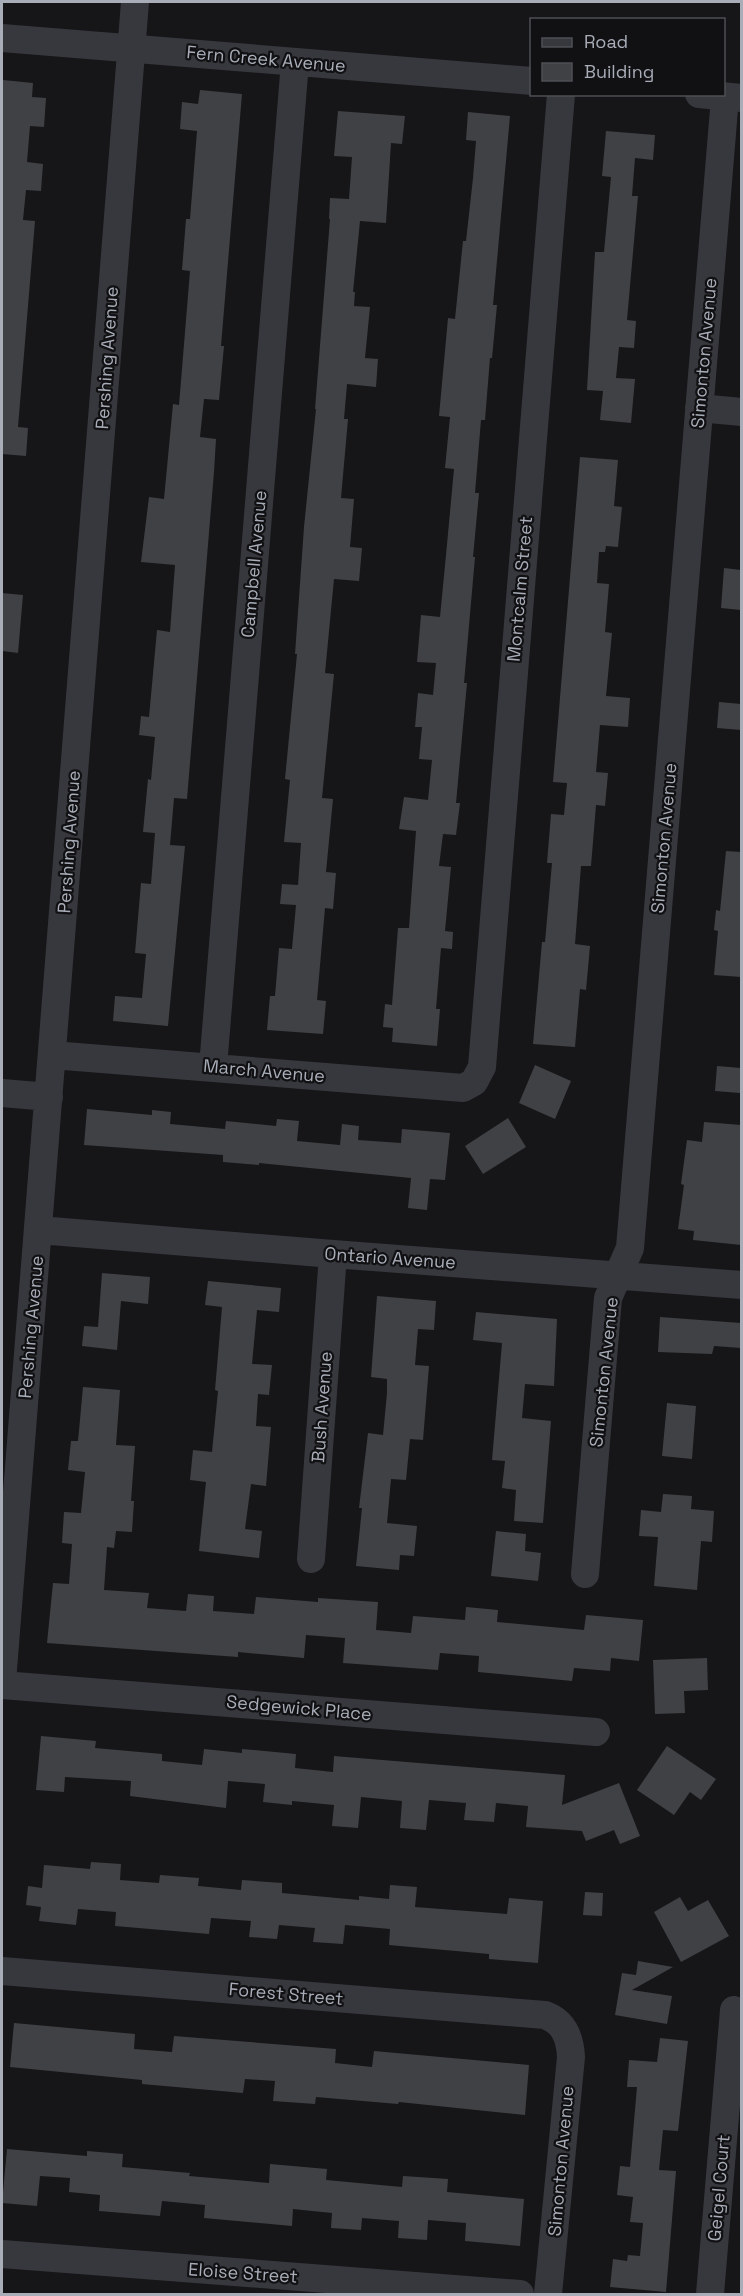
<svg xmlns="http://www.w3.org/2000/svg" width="743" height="2296" viewBox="0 0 743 2296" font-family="'Space Grotesk',sans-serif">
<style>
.building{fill:#404145}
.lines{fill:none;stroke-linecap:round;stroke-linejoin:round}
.minor{stroke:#37383d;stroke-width:28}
.labels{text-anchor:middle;stroke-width:4.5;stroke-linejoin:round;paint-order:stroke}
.street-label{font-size:18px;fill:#a8adb8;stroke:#111113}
</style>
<rect width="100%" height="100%" fill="#161618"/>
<path class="building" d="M 3,80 L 33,83 L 32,97 L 46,98 L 44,127 L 30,126 L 27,162 L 43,164 L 41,191 L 26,190 L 23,220 L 35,221 L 18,427 L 28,428 L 26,456 L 2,454 L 2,102 Z
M 200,90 L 242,94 L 221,346 L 224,346 L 219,400 L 204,399 L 200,437 L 216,439 L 214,472 L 187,799 L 174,798 L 170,845 L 185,846 L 168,1026 L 113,1021 L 115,996 L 142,998 L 146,954 L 135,953 L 141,883 L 151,884 L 155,833 L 143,832 L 148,779 L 151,780 L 155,737 L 139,735 L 141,716 L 149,717 L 157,630 L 170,632 L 175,565 L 141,562 L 149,497 L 164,499 L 173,404 L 179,405 L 190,271 L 182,270 L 186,219 L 190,219 L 197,131 L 180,129 L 182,102 L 198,104 Z
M 338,111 L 405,116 L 402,144 L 391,143 L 386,223 L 360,221 L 353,292 L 355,292 L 354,306 L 370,307 L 365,358 L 378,359 L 376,387 L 347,384 L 344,419 L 348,419 L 341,498 L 354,499 L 350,547 L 362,548 L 359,581 L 334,579 L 325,673 L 334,674 L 322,798 L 333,799 L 326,872 L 336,873 L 333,909 L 325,908 L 317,1000 L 326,1001 L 323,1034 L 267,1030 L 270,996 L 275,996 L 279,948 L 292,949 L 296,905 L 280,904 L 282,884 L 298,885 L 301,843 L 284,842 L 290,780 L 285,779 L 297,654 L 295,654 L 304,527 L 316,409 L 315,409 L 330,219 L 329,219 L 330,198 L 349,199 L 352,157 L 334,156 Z
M 468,112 L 510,116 L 493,305 L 497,305 L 492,358 L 490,358 L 485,420 L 481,420 L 475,493 L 479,493 L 473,557 L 475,557 L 464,683 L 467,683 L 456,803 L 460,803 L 456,835 L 443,834 L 439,866 L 451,867 L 445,931 L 453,932 L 452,949 L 441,948 L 436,1009 L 440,1009 L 437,1046 L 392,1042 L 393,1028 L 383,1027 L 385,1004 L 392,1005 L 398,928 L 409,928 L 416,831 L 399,829 L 404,797 L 428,800 L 432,760 L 419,759 L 422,727 L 415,727 L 418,693 L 433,695 L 436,663 L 417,662 L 421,615 L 440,617 L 446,555 L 454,469 L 445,468 L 450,417 L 439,416 L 448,318 L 455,319 L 463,241 L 466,241 L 473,178 L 476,141 L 466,140 Z
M 606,131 L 655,135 L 653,160 L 635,158 L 632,196 L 638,196 L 627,320 L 636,321 L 634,348 L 619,347 L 616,378 L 635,379 L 631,423 L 600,420 L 603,391 L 587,390 L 595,252 L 604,252 L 611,177 L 602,176 Z
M 580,457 L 618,460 L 614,506 L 622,507 L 618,547 L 606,546 L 605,552 L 599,552 L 597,583 L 609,584 L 605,632 L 612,633 L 606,696 L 630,698 L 628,727 L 600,725 L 596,772 L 608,773 L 605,806 L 596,805 L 591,866 L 581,866 L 575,944 L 590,946 L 586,990 L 580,989 L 575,1047 L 533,1044 L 542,942 L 545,942 L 552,863 L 547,863 L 551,814 L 564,815 L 567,783 L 553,782 Z
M 724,568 L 741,570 L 741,610 L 721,608 Z
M 2,593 L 23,595 L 18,653 L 2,651 Z
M 719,702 L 741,704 L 741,730 L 717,728 Z
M 726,851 L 741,852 L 741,977 L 714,975 L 718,931 L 714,930 L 716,910 L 720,911 Z
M 535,1065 L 571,1081 L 555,1119 L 519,1103 Z
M 717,1066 L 741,1068 L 740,1093 L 715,1091 Z
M 87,1109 L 152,1115 L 152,1110 L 171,1112 L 170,1124 L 225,1129 L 226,1121 L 276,1126 L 277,1119 L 299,1121 L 297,1141 L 340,1145 L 342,1124 L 359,1126 L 358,1140 L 401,1143 L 402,1129 L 450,1133 L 445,1180 L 430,1179 L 427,1210 L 408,1208 L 411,1178 L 259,1163 L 259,1165 L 223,1162 L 223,1155 L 84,1145 Z
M 508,1118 L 526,1147 L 483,1174 L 465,1146 Z
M 704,1122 L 741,1125 L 741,1245 L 693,1240 L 694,1231 L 678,1229 L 684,1185 L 681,1184 L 687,1140 L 702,1142 Z
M 102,1273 L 150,1277 L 148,1304 L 121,1301 L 117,1350 L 82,1346 L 84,1326 L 98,1327 Z
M 208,1281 L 281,1288 L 279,1312 L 257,1310 L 252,1364 L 272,1365 L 269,1395 L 258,1394 L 256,1426 L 271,1427 L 266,1486 L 251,1484 L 245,1529 L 262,1531 L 259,1558 L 199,1551 L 206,1482 L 190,1480 L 193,1450 L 212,1452 L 218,1391 L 215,1390 L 222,1307 L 205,1305 Z
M 377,1296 L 436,1301 L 434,1330 L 418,1329 L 415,1365 L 429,1366 L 423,1440 L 410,1439 L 406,1480 L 391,1479 L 387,1523 L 417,1526 L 414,1556 L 400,1555 L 399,1570 L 356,1566 L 362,1508 L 359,1508 L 368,1433 L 383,1435 L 387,1393 L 387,1379 L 371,1377 Z
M 476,1312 L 557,1319 L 554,1386 L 525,1384 L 522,1418 L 551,1421 L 543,1523 L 514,1521 L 516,1490 L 502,1488 L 505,1461 L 492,1460 L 502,1343 L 473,1340 Z
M 660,1317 L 741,1323 L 741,1348 L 714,1346 L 712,1354 L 658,1352 Z
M 83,1387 L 120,1390 L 116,1445 L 135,1446 L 131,1501 L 134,1501 L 132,1532 L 116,1531 L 114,1548 L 107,1547 L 104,1590 L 149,1593 L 147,1608 L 186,1611 L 188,1594 L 214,1596 L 213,1611 L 254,1614 L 256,1597 L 318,1602 L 318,1598 L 378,1602 L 376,1630 L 411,1633 L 413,1616 L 465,1620 L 466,1607 L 498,1610 L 497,1622 L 584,1630 L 586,1615 L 643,1620 L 639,1661 L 611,1658 L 610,1671 L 574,1668 L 572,1681 L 478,1672 L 479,1656 L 440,1653 L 438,1670 L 343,1663 L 345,1638 L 306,1635 L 304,1658 L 238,1652 L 238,1657 L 47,1643 L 53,1583 L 69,1584 L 72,1544 L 62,1543 L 64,1512 L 81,1513 L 85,1472 L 68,1470 L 71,1441 L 78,1441 Z
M 667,1403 L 696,1406 L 692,1459 L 662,1456 Z
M 663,1494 L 692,1496 L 691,1509 L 714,1511 L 712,1542 L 701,1541 L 697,1590 L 654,1586 L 658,1537 L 639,1536 L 641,1510 L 661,1512 Z
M 496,1531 L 526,1534 L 525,1551 L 541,1553 L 538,1581 L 491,1576 Z
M 707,1658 L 708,1690 L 684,1691 L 685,1713 L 655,1714 L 653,1660 Z
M 41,1736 L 96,1741 L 95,1748 L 162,1754 L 162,1761 L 202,1765 L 204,1749 L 242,1753 L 242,1749 L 296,1754 L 295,1768 L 333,1772 L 334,1756 L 565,1775 L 562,1805 L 619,1783 L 640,1836 L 620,1844 L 614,1830 L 586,1841 L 582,1831 L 526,1827 L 528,1806 L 496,1803 L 494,1822 L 464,1820 L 466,1803 L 429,1800 L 426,1830 L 400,1828 L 402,1801 L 361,1797 L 358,1828 L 332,1826 L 334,1805 L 292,1801 L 292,1805 L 263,1802 L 265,1784 L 228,1781 L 226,1808 L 130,1796 L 131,1781 L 65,1777 L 64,1792 L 36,1790 Z
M 667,1746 L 716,1779 L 701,1800 L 690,1792 L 674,1815 L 637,1790 Z
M 91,1862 L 121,1864 L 120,1880 L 159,1883 L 160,1875 L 199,1878 L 198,1886 L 241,1890 L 242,1880 L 282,1883 L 282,1893 L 359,1900 L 359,1896 L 389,1899 L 390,1885 L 417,1887 L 415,1907 L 507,1914 L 509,1898 L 543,1901 L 538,1963 L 489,1959 L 489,1954 L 389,1945 L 390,1929 L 345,1925 L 343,1944 L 313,1942 L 315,1928 L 279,1925 L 277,1939 L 249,1937 L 251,1921 L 211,1918 L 209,1934 L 115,1926 L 116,1912 L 78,1909 L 76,1925 L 39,1921 L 41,1907 L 26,1905 L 28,1886 L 42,1888 L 44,1865 L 90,1869 Z
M 585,1892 L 603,1893 L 602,1916 L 583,1915 Z
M 680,1897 L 688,1911 L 708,1900 L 729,1936 L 681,1962 L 654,1912 Z
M 638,1961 L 673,1967 L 632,1990 L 672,1996 L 667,2024 L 615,2015 L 622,1973 L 636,1975 Z
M 14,2023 L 135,2034 L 134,2049 L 172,2052 L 174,2036 L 336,2049 L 335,2063 L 372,2067 L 374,2051 L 529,2065 L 525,2115 L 399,2102 L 398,2104 L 316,2097 L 315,2104 L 273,2101 L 275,2081 L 245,2079 L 243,2093 L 142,2084 L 142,2080 L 10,2067 Z
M 660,2038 L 688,2041 L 678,2131 L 663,2130 L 659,2170 L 676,2171 L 666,2292 L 610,2287 L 613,2259 L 627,2261 L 628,2255 L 640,2256 L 643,2223 L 630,2222 L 633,2197 L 617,2195 L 620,2166 L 630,2167 L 637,2087 L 627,2087 L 629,2060 L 657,2062 Z
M 7,2149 L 87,2156 L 87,2151 L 123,2154 L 122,2167 L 190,2173 L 189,2176 L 269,2183 L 270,2164 L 327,2169 L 326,2180 L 402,2187 L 403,2176 L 448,2179 L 447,2192 L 524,2199 L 520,2246 L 465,2241 L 466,2223 L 428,2220 L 427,2240 L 398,2238 L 399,2221 L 362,2218 L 361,2230 L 331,2228 L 332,2213 L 293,2209 L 292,2226 L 204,2218 L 205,2205 L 162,2201 L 160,2216 L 99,2211 L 100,2195 L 69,2192 L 70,2178 L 40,2176 L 37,2206 L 2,2203 Z"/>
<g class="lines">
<path class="minor" d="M 2,38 L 532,81
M 699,94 L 742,98
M 699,408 L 742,412
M 52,1055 L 463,1088 L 474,1082 L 482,1067 L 561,94
M 213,1067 L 295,62
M 2,1093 L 49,1097
M 39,1230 L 333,1254 L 742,1285
M 311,1559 L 333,1254
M 585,1574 L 608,1298 L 630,1248 L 725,97
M 2,1682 L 135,2
M 2,1685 L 596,1732
M 2,1971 L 545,2015 C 564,2022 570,2037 571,2057 L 548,2294
M 2,2254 L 520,2294
M 710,2294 L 734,2010"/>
</g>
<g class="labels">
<g class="street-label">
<text transform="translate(266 59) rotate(5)" y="6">Fern Creek Avenue</text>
<text transform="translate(704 353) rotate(-85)" y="6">Simonton Avenue</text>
<text transform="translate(107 358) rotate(-86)" y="6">Pershing Avenue</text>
<text transform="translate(254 564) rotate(-85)" y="6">Campbell Avenue</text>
<text transform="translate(520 589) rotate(-85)" y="6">Montcalm Street</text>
<text transform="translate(664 838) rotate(-85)" y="6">Simonton Avenue</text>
<text transform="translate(69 842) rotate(-86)" y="6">Pershing Avenue</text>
<text transform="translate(264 1071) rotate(5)" y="6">March Avenue</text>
<text transform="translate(390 1258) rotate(4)" y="6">Ontario Avenue</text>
<text transform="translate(31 1327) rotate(-85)" y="6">Pershing Avenue</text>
<text transform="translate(604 1372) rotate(-84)" y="6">Simonton Avenue</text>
<text transform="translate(322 1407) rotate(-86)" y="6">Bush Avenue</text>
<text transform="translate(299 1708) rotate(5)" y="6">Sedgewick Place</text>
<text transform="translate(286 1994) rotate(5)" y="6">Forest Street</text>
<text transform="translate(561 2161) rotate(-85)" y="6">Simonton Avenue</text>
<text transform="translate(719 2188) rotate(-85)" y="6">Geigel Court</text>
<text transform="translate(243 2273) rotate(4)" y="6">Eloise Street</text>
</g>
</g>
<rect width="743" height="2296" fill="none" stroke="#a8adb8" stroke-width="6"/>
<rect x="530" y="18" width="195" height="78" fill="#111113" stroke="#4d4f55" stroke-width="1.5"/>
<rect x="542" y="38" width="30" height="9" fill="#37383d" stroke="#4d4f55" stroke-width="1.5"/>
<text x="584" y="48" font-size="18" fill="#a8adb8">Road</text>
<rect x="542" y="63" width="30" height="18" fill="#404145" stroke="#4d4f55" stroke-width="1.5"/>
<text x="584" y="78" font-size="18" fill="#a8adb8">Building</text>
</svg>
